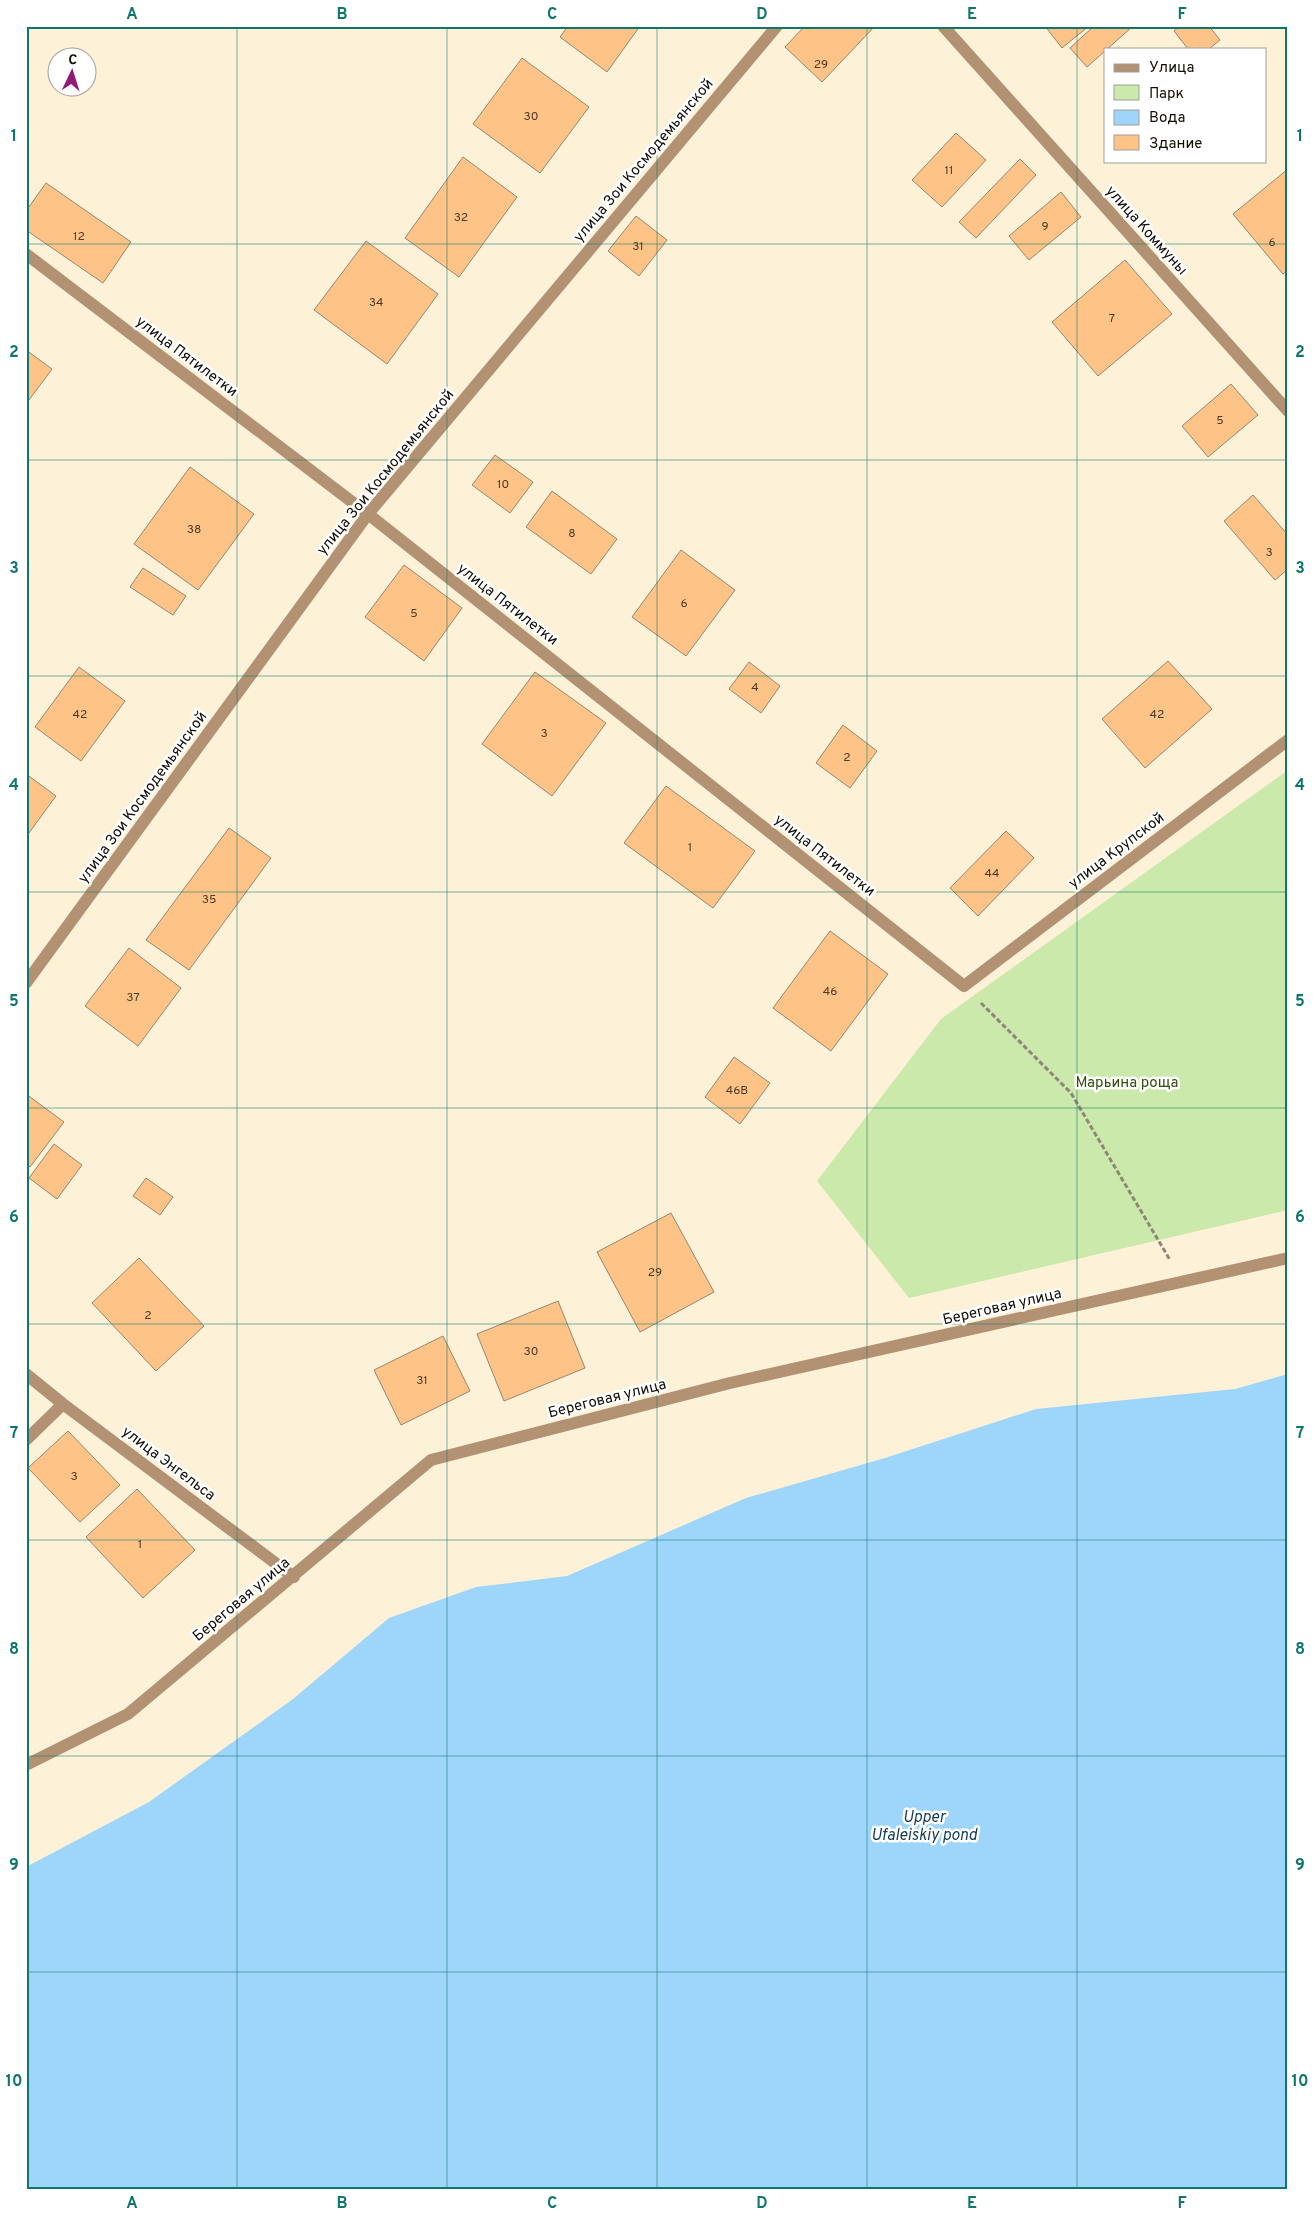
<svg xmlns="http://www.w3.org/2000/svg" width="1314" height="2216" viewBox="0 0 1314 2216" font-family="Overpass,sans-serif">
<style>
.green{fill:#cae9aa}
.water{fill:#9ed5fa}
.building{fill:#fec386;stroke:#988572}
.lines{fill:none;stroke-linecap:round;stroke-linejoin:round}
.path{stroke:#8f8776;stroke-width:3;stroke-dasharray:5 2.5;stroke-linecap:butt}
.minor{stroke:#b29273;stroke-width:12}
.grid{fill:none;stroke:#0f766e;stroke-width:1;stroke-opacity:0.55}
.labels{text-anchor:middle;stroke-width:5;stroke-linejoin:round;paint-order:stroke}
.number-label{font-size:12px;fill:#4d3b26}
.street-label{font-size:15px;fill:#120e06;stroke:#fff}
.park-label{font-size:15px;fill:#35500f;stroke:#fff}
.water-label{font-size:16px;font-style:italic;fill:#123c55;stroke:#fff}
.neatline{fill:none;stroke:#0f766e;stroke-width:2}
.grid-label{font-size:16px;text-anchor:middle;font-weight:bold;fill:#0f766e}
</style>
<rect width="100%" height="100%" fill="#fdf1d8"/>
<path class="green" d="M 1288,770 L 1288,1210 L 909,1298 L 817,1181 L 941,1019 Z"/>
<path class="water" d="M 1288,1374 L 1288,2190 L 26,2190 L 26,1867 L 149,1802 L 293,1699 L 389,1618 L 476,1587 L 567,1576 L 746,1498 L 885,1458 L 1036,1409 L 1235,1389 Z"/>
<path class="building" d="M 568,26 L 640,26 L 607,72 L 560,37 Z
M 805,26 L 875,26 L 822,82 L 785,47 Z
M 1045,26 L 1089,26 L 1062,48 Z
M 1094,26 L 1133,26 L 1087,67 L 1070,48 Z
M 1180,26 L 1209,26 L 1220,40 L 1209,49 L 1188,49 L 1174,31 Z
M 522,58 L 589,107 L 540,173 L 473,124 Z
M 956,133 L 986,160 L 942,207 L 912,180 Z
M 463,157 L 517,197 L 459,277 L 405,238 Z
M 1020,159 L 1036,175 L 976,238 L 959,222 Z
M 1288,169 L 1288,270 L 1283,274 L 1233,214 Z
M 46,183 L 131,242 L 103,283 L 26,230 L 26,211 Z
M 1061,192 L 1081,217 L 1029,260 L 1009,236 Z
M 636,216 L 667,240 L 639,276 L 608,251 Z
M 366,241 L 438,294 L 387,364 L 314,310 Z
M 1125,260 L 1172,314 L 1098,376 L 1052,322 Z
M 26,350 L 52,369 L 26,404 Z
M 1231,384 L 1258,415 L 1208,457 L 1182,426 Z
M 495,455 L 533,482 L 510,513 L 472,485 Z
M 190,467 L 254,514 L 198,590 L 134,544 Z
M 552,491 L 617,539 L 591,574 L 526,527 Z
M 1253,495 L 1288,535 L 1288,569 L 1275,580 L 1224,521 Z
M 681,550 L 735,590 L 686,656 L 632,617 Z
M 404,565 L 462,608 L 424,661 L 365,617 Z
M 143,568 L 186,596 L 173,615 L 130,587 Z
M 1168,661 L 1212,709 L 1145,768 L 1102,719 Z
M 749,662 L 780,686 L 761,713 L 729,689 Z
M 79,667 L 125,701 L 81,761 L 35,727 Z
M 535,672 L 606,723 L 552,796 L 482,744 Z
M 843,725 L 877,751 L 850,788 L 816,763 Z
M 26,774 L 56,796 L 26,837 Z
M 666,786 L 755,851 L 713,908 L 624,843 Z
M 229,828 L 271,858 L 189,970 L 146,940 Z
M 1006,831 L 1034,858 L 978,916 L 950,888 Z
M 830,931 L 888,974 L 831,1051 L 773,1008 Z
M 129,948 L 181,988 L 138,1046 L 85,1006 Z
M 734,1057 L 770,1083 L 740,1124 L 705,1097 Z
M 26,1094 L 64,1122 L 30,1167 L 26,1164 Z
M 54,1144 L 82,1165 L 57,1199 L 29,1178 Z
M 146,1178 L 173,1197 L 160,1215 L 133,1196 Z
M 671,1213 L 714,1292 L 640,1332 L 597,1252 Z
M 139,1258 L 204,1326 L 156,1371 L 92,1303 Z
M 558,1301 L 585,1368 L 504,1401 L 477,1334 Z
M 443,1336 L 470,1391 L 401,1425 L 374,1370 Z
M 68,1431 L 120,1485 L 80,1522 L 28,1468 Z
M 137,1489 L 195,1550 L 143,1598 L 86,1537 Z"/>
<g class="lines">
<path class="path" d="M 981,1003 L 1071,1093 L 1170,1260"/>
<path class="minor" d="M 943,26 L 1288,411
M 26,254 L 368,514 L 964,986 L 1288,740
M 26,983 L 368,514 L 777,26
M 26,1374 L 63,1404 L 294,1577
M 26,1440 L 63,1404
M 26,1765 L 128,1714 L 431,1460 L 730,1383 L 1288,1258"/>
</g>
<path class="grid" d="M 237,26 L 237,2190M 447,26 L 447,2190M 657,26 L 657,2190M 867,26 L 867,2190M 1077,26 L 1077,2190M 26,244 L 1288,244M 26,460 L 1288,460M 26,676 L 1288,676M 26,892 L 1288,892M 26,1108 L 1288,1108M 26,1324 L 1288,1324M 26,1540 L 1288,1540M 26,1756 L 1288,1756M 26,1972 L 1288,1972"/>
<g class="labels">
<g class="number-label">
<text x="821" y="68">29</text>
<text x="531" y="120">30</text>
<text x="949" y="174">11</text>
<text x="461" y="221">32</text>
<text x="1045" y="230">9</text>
<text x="79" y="240">12</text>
<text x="1272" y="246">6</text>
<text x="638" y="250">31</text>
<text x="376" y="306">34</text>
<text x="1112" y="322">7</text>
<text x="1220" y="424">5</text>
<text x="503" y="488">10</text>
<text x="194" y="533">38</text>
<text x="572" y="537">8</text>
<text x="1269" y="556">3</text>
<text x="684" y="607">6</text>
<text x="414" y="617">5</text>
<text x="755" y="691">4</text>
<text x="80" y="718">42</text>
<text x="1157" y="718">42</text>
<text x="544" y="737">3</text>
<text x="847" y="761">2</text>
<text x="690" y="851">1</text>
<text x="992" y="877">44</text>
<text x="209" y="903">35</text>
<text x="830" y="995">46</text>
<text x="133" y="1001">37</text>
<text x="737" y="1094">46В</text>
<text x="655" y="1276">29</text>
<text x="148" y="1319">2</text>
<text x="531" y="1355">30</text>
<text x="422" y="1384">31</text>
<text x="74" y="1480">3</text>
<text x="140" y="1548">1</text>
</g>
<g class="street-label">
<text transform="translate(643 160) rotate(-50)" y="5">улица Зои Космодемьянской</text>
<text transform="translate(1147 230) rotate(48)" y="5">улица Коммуны</text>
<text transform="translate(187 356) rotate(37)" y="5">улица Пятилетки</text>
<text transform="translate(385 472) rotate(-51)" y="5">улица Зои Космодемьянской</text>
<text transform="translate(508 604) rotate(38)" y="5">улица Пятилетки</text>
<text transform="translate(142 797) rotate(-54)" y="5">улица Зои Космодемьянской</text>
<text transform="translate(1116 850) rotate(-37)" y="5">улица Крупской</text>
<text transform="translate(825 855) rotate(38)" y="5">улица Пятилетки</text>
<text transform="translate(1002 1306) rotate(-13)" y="5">Береговая улица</text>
<text transform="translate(607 1398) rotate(-14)" y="5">Береговая улица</text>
<text transform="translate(169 1463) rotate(37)" y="5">улица Энгельса</text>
<text transform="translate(241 1599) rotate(-40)" y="5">Береговая улица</text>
</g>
<g class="park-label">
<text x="1127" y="1087">Марьина роща</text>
</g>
<g class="water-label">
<text x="924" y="1822">Upper<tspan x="924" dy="18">Ufaleiskiy pond</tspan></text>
</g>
</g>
<rect width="1314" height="2216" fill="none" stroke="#ffffff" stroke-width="55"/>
<rect x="1104" y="48" width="162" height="115" fill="#ffffff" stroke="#a09f9b"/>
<rect x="1114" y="64" width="25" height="8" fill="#b29273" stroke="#a09f9b"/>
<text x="1149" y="72" font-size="15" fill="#120e06">Улица</text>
<rect x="1114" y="85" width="25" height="15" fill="#cae9aa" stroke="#a09f9b"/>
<text x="1149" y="98" font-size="15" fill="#120e06">Парк</text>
<rect x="1114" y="110" width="25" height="15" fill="#9ed5fa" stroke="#a09f9b"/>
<text x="1149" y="122" font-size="15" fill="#120e06">Вода</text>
<rect x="1114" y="135" width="25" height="15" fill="#fec386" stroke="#a09f9b"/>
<text x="1149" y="148" font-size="15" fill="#120e06">Здание</text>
<g transform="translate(72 72) rotate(4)"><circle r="24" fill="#ffffff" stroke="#a09f9b"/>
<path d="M0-4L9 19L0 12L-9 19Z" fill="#931b77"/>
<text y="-8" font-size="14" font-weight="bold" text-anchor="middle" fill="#120e06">С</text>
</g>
<rect x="28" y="28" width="1258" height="2160" class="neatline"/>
<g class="grid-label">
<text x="132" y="19">A</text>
<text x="342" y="19">B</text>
<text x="552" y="19">C</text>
<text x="762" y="19">D</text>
<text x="972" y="19">E</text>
<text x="1182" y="19">F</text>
<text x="14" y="141">1</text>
<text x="1300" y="141">1</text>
<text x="14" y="357">2</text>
<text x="1300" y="357">2</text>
<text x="14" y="573">3</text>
<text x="1300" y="573">3</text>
<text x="14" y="790">4</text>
<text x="1300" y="790">4</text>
<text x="14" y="1006">5</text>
<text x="1300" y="1006">5</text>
<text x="14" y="1222">6</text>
<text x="1300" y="1222">6</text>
<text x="14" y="1438">7</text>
<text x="1300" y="1438">7</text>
<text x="14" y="1654">8</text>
<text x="1300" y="1654">8</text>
<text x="14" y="1870">9</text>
<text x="1300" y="1870">9</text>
<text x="14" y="2086">10</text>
<text x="1300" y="2086">10</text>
<text x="132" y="2208">A</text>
<text x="342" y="2208">B</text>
<text x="552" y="2208">C</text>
<text x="762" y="2208">D</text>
<text x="972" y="2208">E</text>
<text x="1182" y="2208">F</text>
</g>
</svg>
